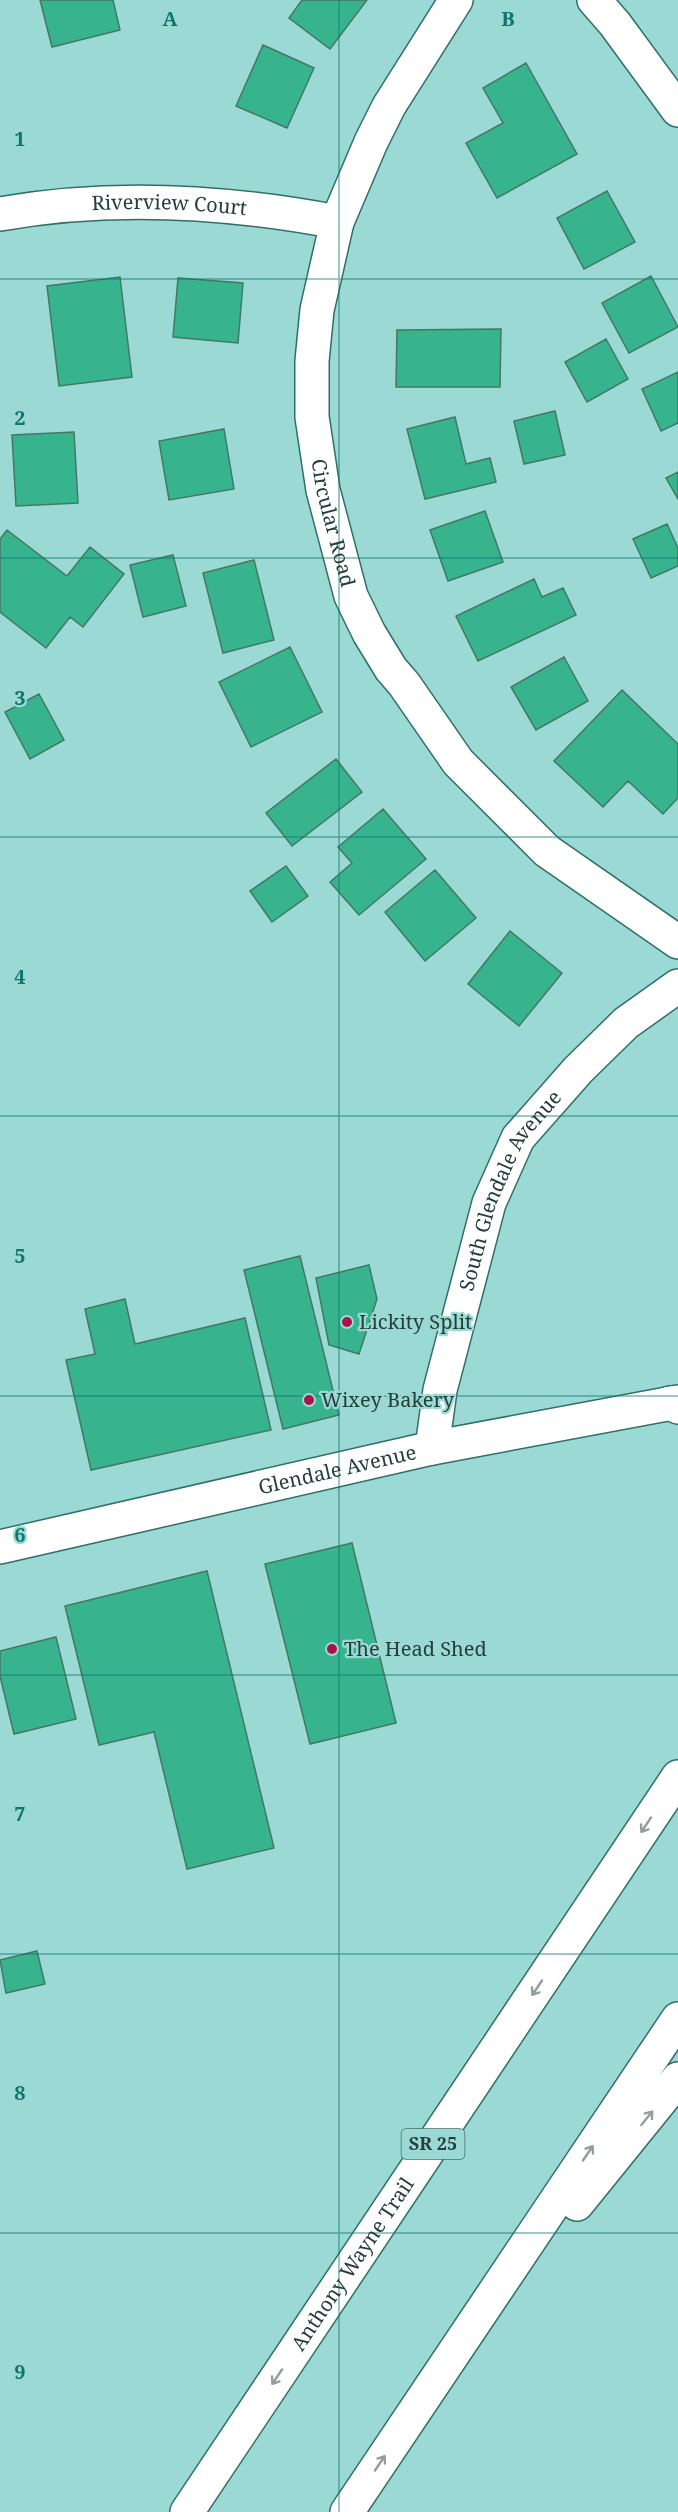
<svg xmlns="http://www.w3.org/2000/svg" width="678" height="2512" viewBox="0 0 678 2512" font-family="'Noto Serif',serif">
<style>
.building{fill:#37b38e;stroke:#437865;stroke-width:1.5}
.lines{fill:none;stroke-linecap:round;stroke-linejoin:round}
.minor-casing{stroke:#306e6a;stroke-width:36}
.tertiary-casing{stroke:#306e6a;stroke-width:36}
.trunk-casing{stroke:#306e6a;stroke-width:36}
.minor{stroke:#fff;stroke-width:33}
.tertiary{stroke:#fff;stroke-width:33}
.trunk{stroke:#fff;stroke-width:33}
.oneway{stroke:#929e9e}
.grid{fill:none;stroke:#0f766e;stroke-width:1.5;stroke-opacity:0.55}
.poi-dot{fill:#a91447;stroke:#9ad9d4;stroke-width:2}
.labels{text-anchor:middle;stroke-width:4.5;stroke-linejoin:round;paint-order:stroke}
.shield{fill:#9ad9d4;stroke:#476c6a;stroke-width:1.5}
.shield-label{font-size:18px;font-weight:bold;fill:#243e3c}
.street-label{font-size:20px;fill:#243e3c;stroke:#9ad9d4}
.poi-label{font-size:20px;fill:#243e3c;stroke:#9ad9d4;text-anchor:start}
.grid-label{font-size:20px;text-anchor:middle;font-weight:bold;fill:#0f766e;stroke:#9ad9d4;stroke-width:4.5;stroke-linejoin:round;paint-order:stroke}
</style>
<rect width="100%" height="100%" fill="#9ad9d4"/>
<path class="building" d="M 40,0 L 113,0 L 120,30 L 52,47 Z
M 302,0 L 367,0 L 330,49 L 289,18 Z
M 263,45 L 314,68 L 287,128 L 236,106 Z
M 526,63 L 577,154 L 497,198 L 466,143 L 503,123 L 483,88 Z
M 607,191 L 635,242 L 584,269 L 557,218 Z
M 651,276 L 678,327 L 629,353 L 602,303 Z
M 120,277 L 132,377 L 59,386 L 47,286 Z
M 178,278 L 243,283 L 238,343 L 173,337 Z
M 501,329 L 500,387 L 396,387 L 397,330 Z
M 606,339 L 628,379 L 587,402 L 565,362 Z
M 678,372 L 678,423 L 661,431 L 642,389 Z
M 555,411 L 565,455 L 524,464 L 514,421 Z
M 455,417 L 466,464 L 490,458 L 496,482 L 425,499 L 407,429 Z
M 224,429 L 234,489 L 169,500 L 159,441 Z
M 74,432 L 78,503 L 16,506 L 12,435 Z
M 678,472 L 678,499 L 666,478 Z
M 485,511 L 503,562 L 448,581 L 430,530 Z
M 667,524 L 678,548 L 678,566 L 651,578 L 633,539 Z
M 7,530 L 67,576 L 90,547 L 124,574 L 83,627 L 70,617 L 46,648 L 0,612 L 0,539 Z
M 173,555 L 186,606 L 143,617 L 130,565 Z
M 254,560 L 274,640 L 223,653 L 203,573 Z
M 534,579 L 542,597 L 563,588 L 576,615 L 478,661 L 456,616 Z
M 290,647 L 322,712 L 251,747 L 219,682 Z
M 564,657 L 588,701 L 536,730 L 511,687 Z
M 622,690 L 678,744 L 678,798 L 663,814 L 628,781 L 603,807 L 554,761 Z
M 39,694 L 64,740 L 30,759 L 5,712 Z
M 336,759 L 362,792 L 292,846 L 266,813 Z
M 383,809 L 426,859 L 359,915 L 330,882 L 352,863 L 338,847 Z
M 286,866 L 308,896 L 272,922 L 250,891 Z
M 435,870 L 476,918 L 425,961 L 385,912 Z
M 510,931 L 562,973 L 519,1026 L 468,984 Z
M 300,1256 L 339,1415 L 283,1429 L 244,1270 Z
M 369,1265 L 377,1299 L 359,1354 L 329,1345 L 316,1278 Z
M 125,1299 L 135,1344 L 245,1318 L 271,1430 L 91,1470 L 66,1360 L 95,1354 L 85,1309 Z
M 352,1543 L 396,1723 L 310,1744 L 265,1564 Z
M 207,1571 L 274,1848 L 187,1869 L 154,1732 L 99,1745 L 65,1606 Z
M 56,1637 L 76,1719 L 14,1734 L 0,1676 L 0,1651 Z
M 37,1951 L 45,1984 L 6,1993 L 0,1960 Z"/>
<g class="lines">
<defs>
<g id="minor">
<path id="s1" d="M 456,0 L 389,106 L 371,142 L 337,222 L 317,310 L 312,361 L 312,417 L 323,490 L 351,596 L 369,633 L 391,669 L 404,684 L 458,762 L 547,851 L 678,942"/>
<path d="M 594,0 L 615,24 L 678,110"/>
<path id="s2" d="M 0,214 C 112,194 226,201 337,222"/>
<path id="s3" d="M 432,1448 L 440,1390 L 489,1203 L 518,1138 L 578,1070 L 626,1023 L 678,986"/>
</g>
<g id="tertiary">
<path id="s4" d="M 0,1547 L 432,1448 L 678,1402"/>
</g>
<g id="trunk">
<path d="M 670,1403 L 678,1407"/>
<path d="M 577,2204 L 678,2079"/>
<path id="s5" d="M 187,2512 L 678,1777"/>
<path d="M 347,2512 L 678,2019"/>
</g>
</defs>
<use href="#minor" class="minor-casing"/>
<use href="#tertiary" class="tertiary-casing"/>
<use href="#trunk" class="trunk-casing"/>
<use href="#minor" class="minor"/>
<use href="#tertiary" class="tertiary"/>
<use href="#trunk" class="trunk"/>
</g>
<defs><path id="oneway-shaft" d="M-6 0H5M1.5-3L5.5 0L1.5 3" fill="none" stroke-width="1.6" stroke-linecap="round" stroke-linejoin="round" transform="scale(1.5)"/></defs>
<g class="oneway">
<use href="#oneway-shaft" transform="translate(646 1825) rotate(124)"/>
<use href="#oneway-shaft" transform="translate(537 1988) rotate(124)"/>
<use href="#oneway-shaft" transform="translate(647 2118) rotate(-51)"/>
<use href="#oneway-shaft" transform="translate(588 2153) rotate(-56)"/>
<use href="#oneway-shaft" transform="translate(277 2377) rotate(124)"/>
<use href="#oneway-shaft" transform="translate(380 2463) rotate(-56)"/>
</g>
<path class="grid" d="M 339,0 L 339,2512M 0,279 L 678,279M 0,558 L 678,558M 0,837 L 678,837M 0,1116 L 678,1116M 0,1396 L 678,1396M 0,1675 L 678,1675M 0,1954 L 678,1954M 0,2233 L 678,2233"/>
<g class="poi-dot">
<circle cx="347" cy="1322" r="6"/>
<circle cx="309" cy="1400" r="6"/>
<circle cx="332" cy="1649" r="6"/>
</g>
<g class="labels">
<rect class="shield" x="401.5" y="2129" width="63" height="30" rx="4.5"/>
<g class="shield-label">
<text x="433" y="2150">SR 25</text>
</g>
<g class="street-label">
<text dy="7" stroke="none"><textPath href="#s2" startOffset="170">Riverview Court</textPath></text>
<text dy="7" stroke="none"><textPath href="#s1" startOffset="558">Circular Road</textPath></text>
<text dy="7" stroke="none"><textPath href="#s3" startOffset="272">South Glendale Avenue</textPath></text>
<text dy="7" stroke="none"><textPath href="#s4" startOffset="346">Glendale Avenue</textPath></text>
<text dy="7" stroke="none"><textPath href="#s5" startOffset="298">Anthony Wayne Trail</textPath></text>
</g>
<g class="poi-label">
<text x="359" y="1329">Lickity Split</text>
<text x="321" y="1407">Wixey Bakery</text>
<text x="344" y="1656">The Head Shed</text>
</g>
</g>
<g class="grid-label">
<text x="170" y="26">A</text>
<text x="508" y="26">B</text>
<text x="20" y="146">1</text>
<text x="20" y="425">2</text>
<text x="20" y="705">3</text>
<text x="20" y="984">4</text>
<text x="20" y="1263">5</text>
<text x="20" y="1542">6</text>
<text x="20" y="1821">7</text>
<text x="20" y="2100">8</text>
<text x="20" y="2379">9</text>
</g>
</svg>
